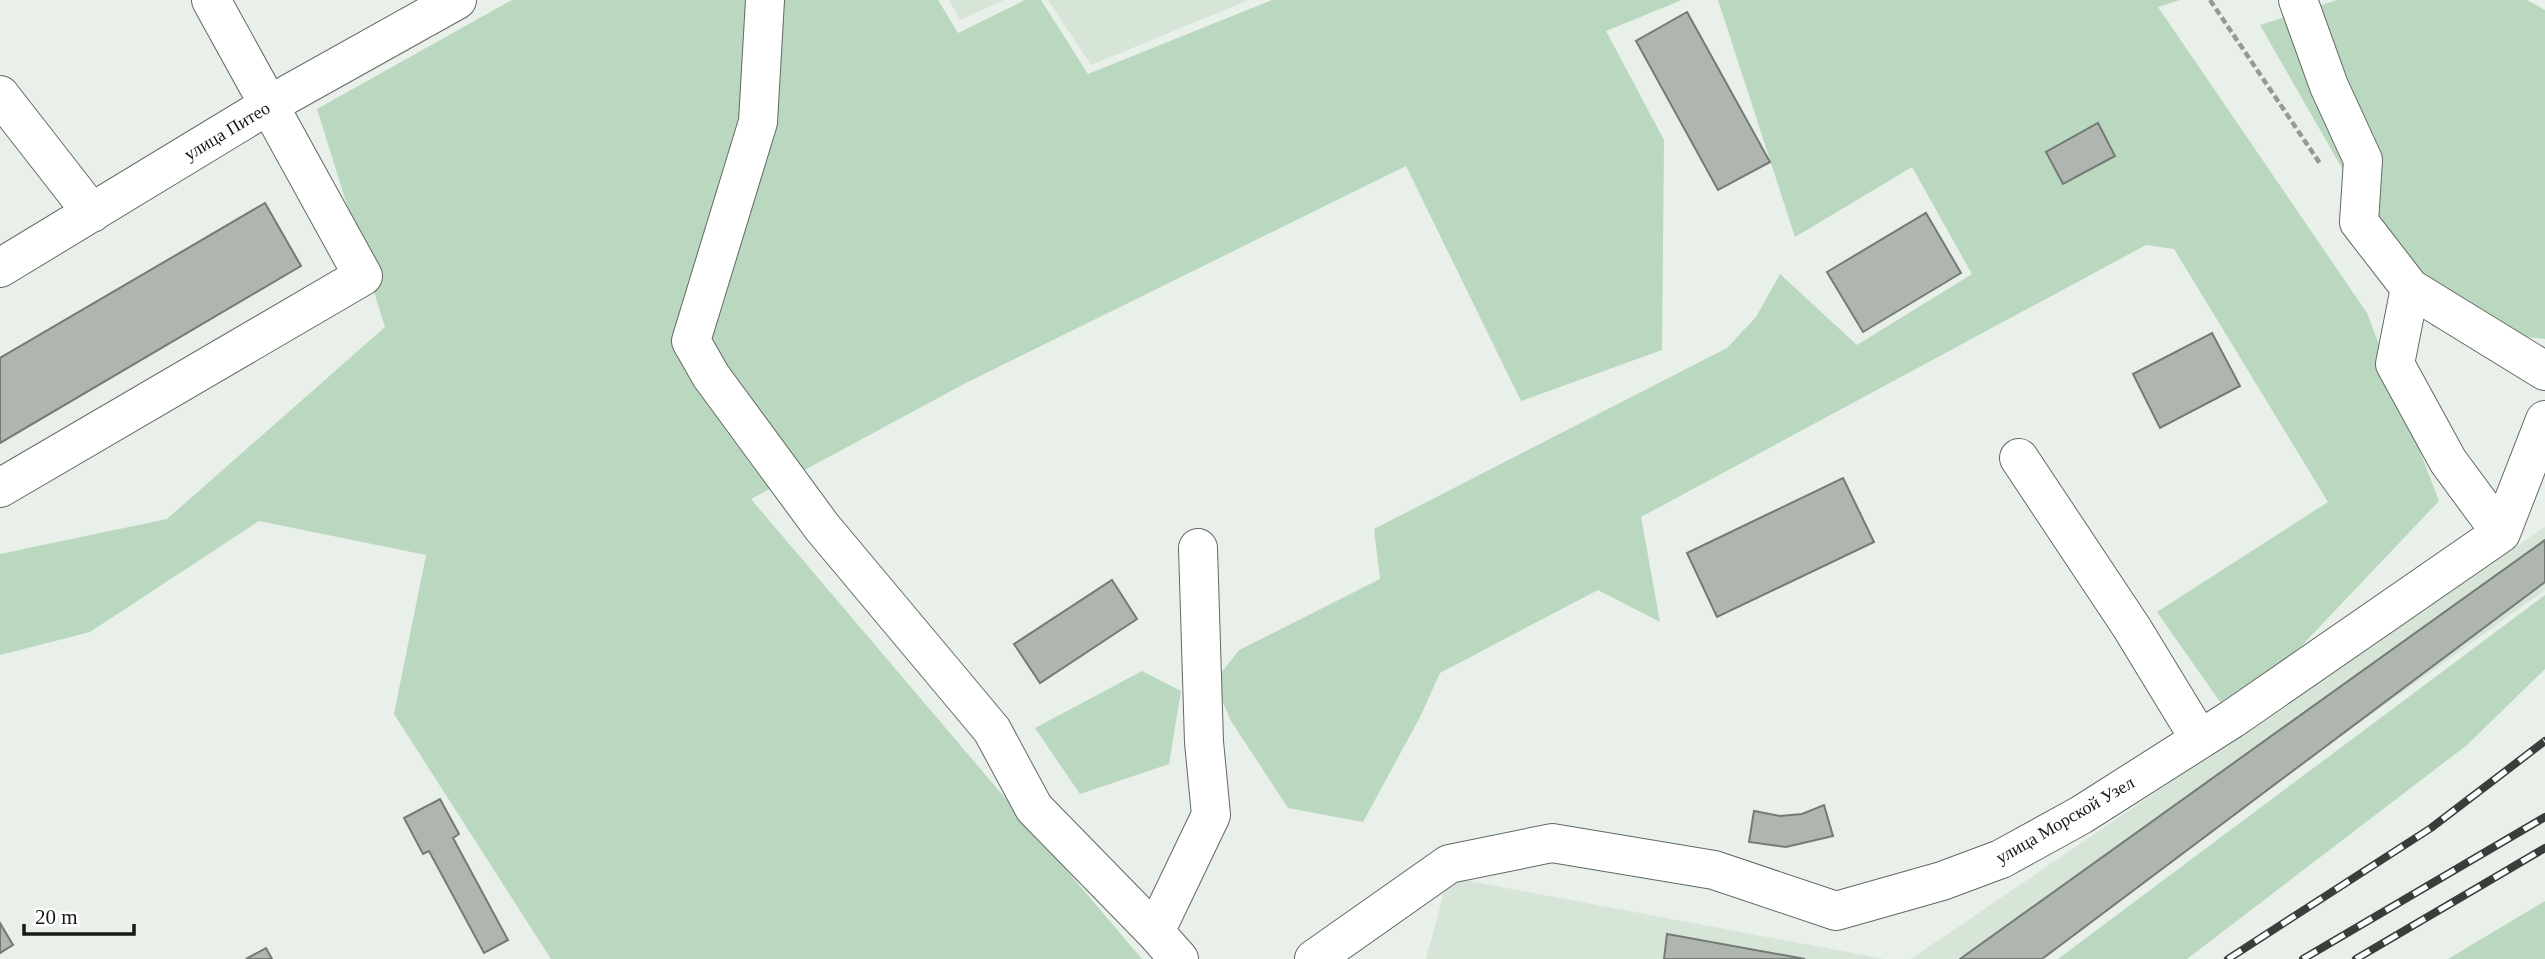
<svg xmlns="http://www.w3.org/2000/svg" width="2545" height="959" viewBox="0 0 2545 959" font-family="'Times New Roman',serif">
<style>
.built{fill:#d6e5d8}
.green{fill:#bad8bf}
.building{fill:#aeb6af;stroke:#747b75;stroke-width:2}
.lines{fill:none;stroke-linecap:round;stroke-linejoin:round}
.minor-casing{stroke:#626963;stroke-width:40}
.path{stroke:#949a95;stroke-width:4.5;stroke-dasharray:7 3.5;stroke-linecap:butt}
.minor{stroke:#fff;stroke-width:38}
.rail-casing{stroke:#3a3e3b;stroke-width:8}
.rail{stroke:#fff;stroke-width:5;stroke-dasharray:16;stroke-linecap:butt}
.labels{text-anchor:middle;stroke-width:7;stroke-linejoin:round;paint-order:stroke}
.street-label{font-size:18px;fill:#151816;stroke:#fff}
</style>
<rect width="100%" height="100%" fill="#e8f0e9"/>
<path class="built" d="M 949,0 L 1004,0 L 960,20 Z
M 1048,0 L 1249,0 L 1091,65 Z
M 2545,527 L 2545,590 L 2030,959 L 1911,959 Z
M 1448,877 L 1884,959 L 1426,959 Z"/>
<path class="green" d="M 512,0 L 938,0 L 958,33 L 1025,0 L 1041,0 L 1088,74 L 1272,0 L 1682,0 L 1606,31 L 1664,140 L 1662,350 L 1521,401 L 1406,166 L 964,384 L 751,499 L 1142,959 L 551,959 L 394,714 L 426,555 L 259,521 L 90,632 L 0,655 L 0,554 L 167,519 L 385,327 L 317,109 Z
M 1718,0 L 2180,0 L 2158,7 L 2367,313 L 2439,501 L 2232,719 L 2157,612 L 2328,502 L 2174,249 L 2146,245 L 1641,517 L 1660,622 L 1598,590 L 1440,673 L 1420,717 L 1363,822 L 1288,808 L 1231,721 L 1214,682 L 1239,650 L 1380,579 L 1374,529 L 1727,348 L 1756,317 L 1780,274 L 1857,345 L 1972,274 L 1912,167 L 1795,237 Z
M 2337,0 L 2527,0 L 2545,10 L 2545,339 L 2433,327 L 2260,25 Z
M 2545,595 L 2545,669 L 2467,745 L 2187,959 L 2058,959 Z
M 1142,671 L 1181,691 L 1169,764 L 1080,794 L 1035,728 Z
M 2545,901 L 2545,959 L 2448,959 Z"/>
<path class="building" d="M 1687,12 L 1770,162 L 1718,190 L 1636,41 Z
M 2098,123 L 2115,156 L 2063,184 L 2046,152 Z
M 265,203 L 301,266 L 0,443 L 0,358 Z
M 1926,213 L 1961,273 L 1863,332 L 1827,272 Z
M 2212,333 L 2240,386 L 2160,428 L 2133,374 Z
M 1843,478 L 1874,542 L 1717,617 L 1687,553 Z
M 2545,540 L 2545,582 L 2042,959 L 1960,959 Z
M 1112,580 L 1137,619 L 1040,683 L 1014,644 Z
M 440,799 L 459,834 L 453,838 L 508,940 L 484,953 L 429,851 L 423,854 L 404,818 Z
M 1824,805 L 1833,836 L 1786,847 L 1749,842 L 1754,811 L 1780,816 L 1802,814 Z
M 0,923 L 13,945 L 0,953 Z
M 1667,934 L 1805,959 L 1664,959 Z
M 266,948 L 272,959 L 246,959 Z"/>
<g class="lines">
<defs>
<path id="minor" d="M 765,0 L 758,122 L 691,341 L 711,376 L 822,527 L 992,730 L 1034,808 L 1155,932
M 2298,0 L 2329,86 L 2363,160 L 2359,222 L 2410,288 L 2545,371
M 0,95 L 92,213
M 0,268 L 267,106 L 457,0
M 2410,288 L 2395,364 L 2448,461 L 2501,533
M 2019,458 L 2132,628 L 2199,738
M 0,488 L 363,276 L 211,0
M 1179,959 L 1155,932 L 1211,815 L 1204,742 L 1198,548
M 1314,959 L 1449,864 L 1552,843 L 1714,870 L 1836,911 L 1942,881 L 2001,859 L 2081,815 L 2232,719 L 2501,533 L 2545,420"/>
</defs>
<use href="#minor" class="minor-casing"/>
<path class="path" d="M 2210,0 L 2321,165"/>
<use href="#minor" class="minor"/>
<defs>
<path id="rail" d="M 2228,959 L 2431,828 L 2545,741
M 2303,959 L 2545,817
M 2356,959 L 2545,848"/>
</defs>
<use href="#rail" class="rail-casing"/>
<use href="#rail" class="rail"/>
</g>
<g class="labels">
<g class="street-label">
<text transform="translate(227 131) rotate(-31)" y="6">улица Питео</text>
<text transform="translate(2065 820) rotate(-30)" y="6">улица Морской Узел</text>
</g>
</g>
<path d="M24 924v10h110v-10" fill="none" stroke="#151816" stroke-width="3.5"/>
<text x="35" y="924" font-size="21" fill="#151816" stroke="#ffffff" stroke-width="5" paint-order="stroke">20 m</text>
</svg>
